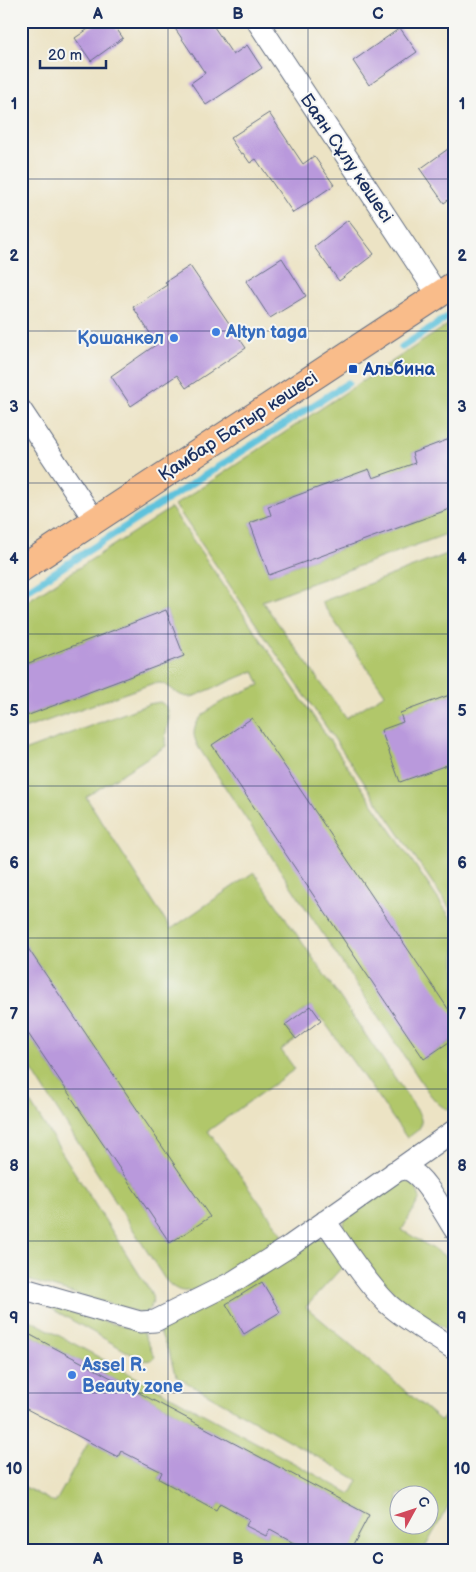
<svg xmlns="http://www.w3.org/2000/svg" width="476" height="1572" viewBox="0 0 476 1572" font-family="'Balsamiq Sans',sans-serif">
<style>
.green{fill:#b1c76b;stroke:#667b64;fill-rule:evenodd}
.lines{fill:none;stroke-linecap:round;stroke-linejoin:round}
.stream{stroke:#5ec2dc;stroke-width:7}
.building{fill:#b999dc}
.minor-casing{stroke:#646e82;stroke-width:23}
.major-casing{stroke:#646e82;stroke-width:28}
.minor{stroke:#fff;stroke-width:21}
.major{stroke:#f9bc8a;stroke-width:26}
.grid{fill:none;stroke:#1b2f5e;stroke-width:1;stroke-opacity:0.55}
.shop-dot{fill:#3f7fe0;stroke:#f6f6f2;stroke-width:2}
.transit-dot{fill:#1a4fb4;stroke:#f6f6f2;stroke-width:2}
.labels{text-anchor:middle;stroke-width:4;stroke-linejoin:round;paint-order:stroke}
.street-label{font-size:18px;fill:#1b2f5e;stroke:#f6f6f2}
.shop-label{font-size:18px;font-weight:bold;fill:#366cbe;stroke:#f6f6f2;text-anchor:start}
.transit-label{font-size:18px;font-weight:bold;fill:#164399;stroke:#f6f6f2;text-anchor:start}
.neatline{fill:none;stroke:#1b2f5e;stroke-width:2}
.grid-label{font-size:16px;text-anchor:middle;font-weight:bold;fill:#1b2f5e}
</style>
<rect width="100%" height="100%" fill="#f6f6f2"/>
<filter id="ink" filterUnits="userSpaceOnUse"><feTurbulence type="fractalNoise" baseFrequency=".02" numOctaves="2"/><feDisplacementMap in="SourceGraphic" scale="10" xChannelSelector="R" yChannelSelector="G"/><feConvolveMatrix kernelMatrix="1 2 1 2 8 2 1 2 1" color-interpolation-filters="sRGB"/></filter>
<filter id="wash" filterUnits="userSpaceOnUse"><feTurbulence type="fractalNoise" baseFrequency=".0096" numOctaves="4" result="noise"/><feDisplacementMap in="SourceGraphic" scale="20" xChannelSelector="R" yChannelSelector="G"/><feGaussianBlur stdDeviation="1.12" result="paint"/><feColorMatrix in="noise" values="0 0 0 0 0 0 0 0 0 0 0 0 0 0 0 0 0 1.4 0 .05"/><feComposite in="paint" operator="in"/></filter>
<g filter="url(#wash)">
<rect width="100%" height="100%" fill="#ece3c4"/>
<path class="green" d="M 455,320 L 455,437 L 412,453 L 415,463 L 373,478 L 369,469 L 268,506 L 271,515 L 250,523 L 269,575 L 455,507 L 455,531 L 262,601 L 346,718 L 385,694 L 321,602 L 455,551 L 455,693 L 400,713 L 403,722 L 382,730 L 455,762 L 455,847 L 450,849 L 455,862 L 455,916 L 175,505 Z
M 171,508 L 455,924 L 455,1019 L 424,1059 L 455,1038 L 455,1112 C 441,1109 434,1100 426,1089 L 197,745 C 196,741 194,737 194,734 C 193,709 241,693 260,685 L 254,671 L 192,697 C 173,698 172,681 154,683 L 21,730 L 21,718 L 184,656 L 166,610 L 21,666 L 21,605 Z
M 160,702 C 179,712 161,732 166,746 L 86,797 L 171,929 L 254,872 L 417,1110 C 426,1126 420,1129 407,1138 L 323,1020 L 321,1020 L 310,1006 L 285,1025 L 296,1039 L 281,1050 L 295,1069 L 208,1131 L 283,1235 L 213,1281 C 192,1292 180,1298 164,1278 L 21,1053 L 21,1023 L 170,1243 L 209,1217 L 21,938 L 21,752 L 149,704 Z
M 21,1088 L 150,1291 C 154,1299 154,1306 146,1312 L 141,1313 L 21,1278 Z
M 400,1180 C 413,1182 416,1186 420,1198 L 402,1230 L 455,1262 L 455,1335 C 434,1321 412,1309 394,1292 C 375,1275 360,1252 345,1231 L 343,1226 L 345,1220 Z
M 316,1238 C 332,1241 336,1251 345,1264 L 306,1307 L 441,1421 L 455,1402 L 455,1494 L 423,1551 L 350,1551 L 369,1515 L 21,1330 L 21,1315 L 351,1494 L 358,1480 L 179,1378 L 174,1371 L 170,1355 L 159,1330 ZM 262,1283 L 280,1312 L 244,1334 L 226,1304 ZM 398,1494 L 428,1494 L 428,1524 L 398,1524 Z
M 45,1305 L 143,1332 L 155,1357 C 151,1362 145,1361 140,1359 Z
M 92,1436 L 102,1441 L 99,1447 L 118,1457 L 121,1451 L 162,1472 L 159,1479 L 216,1510 L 220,1503 L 249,1519 L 246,1526 L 266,1536 L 270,1530 L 307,1551 L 21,1551 L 21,1485 L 55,1503 Z"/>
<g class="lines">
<path class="stream" d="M 402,347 L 455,312
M 21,594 L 348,383"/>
</g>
<g id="blocks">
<path class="building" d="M 100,21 L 111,21 L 123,38 L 91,61 L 75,38 Z
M 170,21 L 210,21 L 233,55 L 247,45 L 262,68 L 206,105 L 191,83 L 205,73 Z
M 400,28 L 417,52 L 369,85 L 353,61 Z
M 269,113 L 303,164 L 314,156 L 334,185 L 293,213 L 256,159 L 250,163 L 243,153 L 241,154 L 230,138 Z
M 455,144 L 455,195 L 444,203 L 420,169 Z
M 348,220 L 374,254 L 339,281 L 314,247 Z
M 282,258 L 306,296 L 270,318 L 246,281 Z
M 190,266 L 246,348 L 186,388 L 177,375 L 131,406 L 111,376 L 157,344 L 133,307 L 167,285 L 165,282 Z
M 455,437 L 455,507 L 269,575 L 250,523 L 271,515 L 268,506 L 369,469 L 373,478 L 415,463 L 412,453 Z
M 166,610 L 184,656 L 21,718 L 21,666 Z
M 455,693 L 455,762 L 400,782 L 381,730 L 403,722 L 400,713 Z
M 252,718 L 455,1019 L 455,1038 L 424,1059 L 212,745 Z
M 21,938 L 210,1217 L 170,1243 L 21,1023 Z
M 311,1006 L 321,1020 L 296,1039 L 285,1025 Z
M 262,1282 L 280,1312 L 244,1334 L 226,1304 Z
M 21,1330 L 369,1515 L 350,1551 L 308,1551 L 270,1530 L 266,1536 L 246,1526 L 249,1519 L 220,1503 L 216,1510 L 159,1479 L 162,1472 L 121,1451 L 118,1457 L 21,1406 Z"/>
</g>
</g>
<g filter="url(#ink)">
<use href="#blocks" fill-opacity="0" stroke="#646e82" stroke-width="1"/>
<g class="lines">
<defs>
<path id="minor" d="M 257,21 L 438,295
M 21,410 L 95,521
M 394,1172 C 399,1170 404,1168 409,1170 C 425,1176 445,1215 455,1230
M 325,1221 C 344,1248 365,1281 388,1304 C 408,1322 433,1335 455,1350
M 21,1288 L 140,1322 L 155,1321 L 233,1282 L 290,1246 L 455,1130"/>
<path id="major" d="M 21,569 L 455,284"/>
</defs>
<use href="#minor" class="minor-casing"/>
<use href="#major" class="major-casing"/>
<use href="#minor" class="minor"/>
<use href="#major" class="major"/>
</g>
</g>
<path class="grid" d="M 168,21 L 168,1551M 308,21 L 308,1551M 21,179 L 455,179M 21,331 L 455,331M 21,483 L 455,483M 21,634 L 455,634M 21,786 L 455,786M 21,938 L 455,938M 21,1089 L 455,1089M 21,1241 L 455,1241M 21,1393 L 455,1393"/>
<g class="shop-dot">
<circle cx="216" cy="332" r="5"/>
<circle cx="174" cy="338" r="5"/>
<circle cx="72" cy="1375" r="5"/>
</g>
<rect class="transit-dot" x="348" y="364" width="10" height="10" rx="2.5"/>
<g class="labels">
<g class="street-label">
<text transform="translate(347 158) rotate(56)" y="6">Баян Сұлу көшесі</text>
<text transform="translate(238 426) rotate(-33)" y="6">Қамбар Батыр көшесі</text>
</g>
<g class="shop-label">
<text x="226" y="338">Altyn taga</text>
<text x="164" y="344" text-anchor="end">Қошанкөл</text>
<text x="82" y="1371">Assel R.<tspan x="82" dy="21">Beauty zone</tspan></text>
</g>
<g class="transit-label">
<text x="363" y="375">Альбина</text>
</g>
</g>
<rect width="476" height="1572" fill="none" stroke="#f6f6f2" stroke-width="55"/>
<g transform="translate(414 1510) rotate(50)"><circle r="24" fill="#f6f6f2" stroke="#9ea6b7"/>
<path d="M0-4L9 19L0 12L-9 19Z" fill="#d1495b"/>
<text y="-8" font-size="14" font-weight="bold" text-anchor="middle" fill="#1b2f5e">С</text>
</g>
<path d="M40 60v8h66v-8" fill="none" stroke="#1b2f5e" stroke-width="2.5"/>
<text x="48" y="60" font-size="15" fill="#1b2f5e" stroke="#f6f6f2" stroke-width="4" paint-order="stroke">20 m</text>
<rect x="28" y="28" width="420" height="1516" class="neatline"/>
<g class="grid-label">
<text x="98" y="19">A</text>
<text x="238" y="19">B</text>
<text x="378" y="19">C</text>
<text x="14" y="109">1</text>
<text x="462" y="109">1</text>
<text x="14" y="261">2</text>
<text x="462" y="261">2</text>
<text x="14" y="412">3</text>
<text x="462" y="412">3</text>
<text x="14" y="564">4</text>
<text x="462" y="564">4</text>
<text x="14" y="716">5</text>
<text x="462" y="716">5</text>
<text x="14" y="868">6</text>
<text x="462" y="868">6</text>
<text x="14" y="1019">7</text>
<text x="462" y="1019">7</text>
<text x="14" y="1171">8</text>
<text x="462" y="1171">8</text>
<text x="14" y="1323">9</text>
<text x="462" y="1323">9</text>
<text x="14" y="1474">10</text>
<text x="462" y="1474">10</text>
<text x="98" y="1564">A</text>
<text x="238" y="1564">B</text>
<text x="378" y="1564">C</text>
</g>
</svg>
